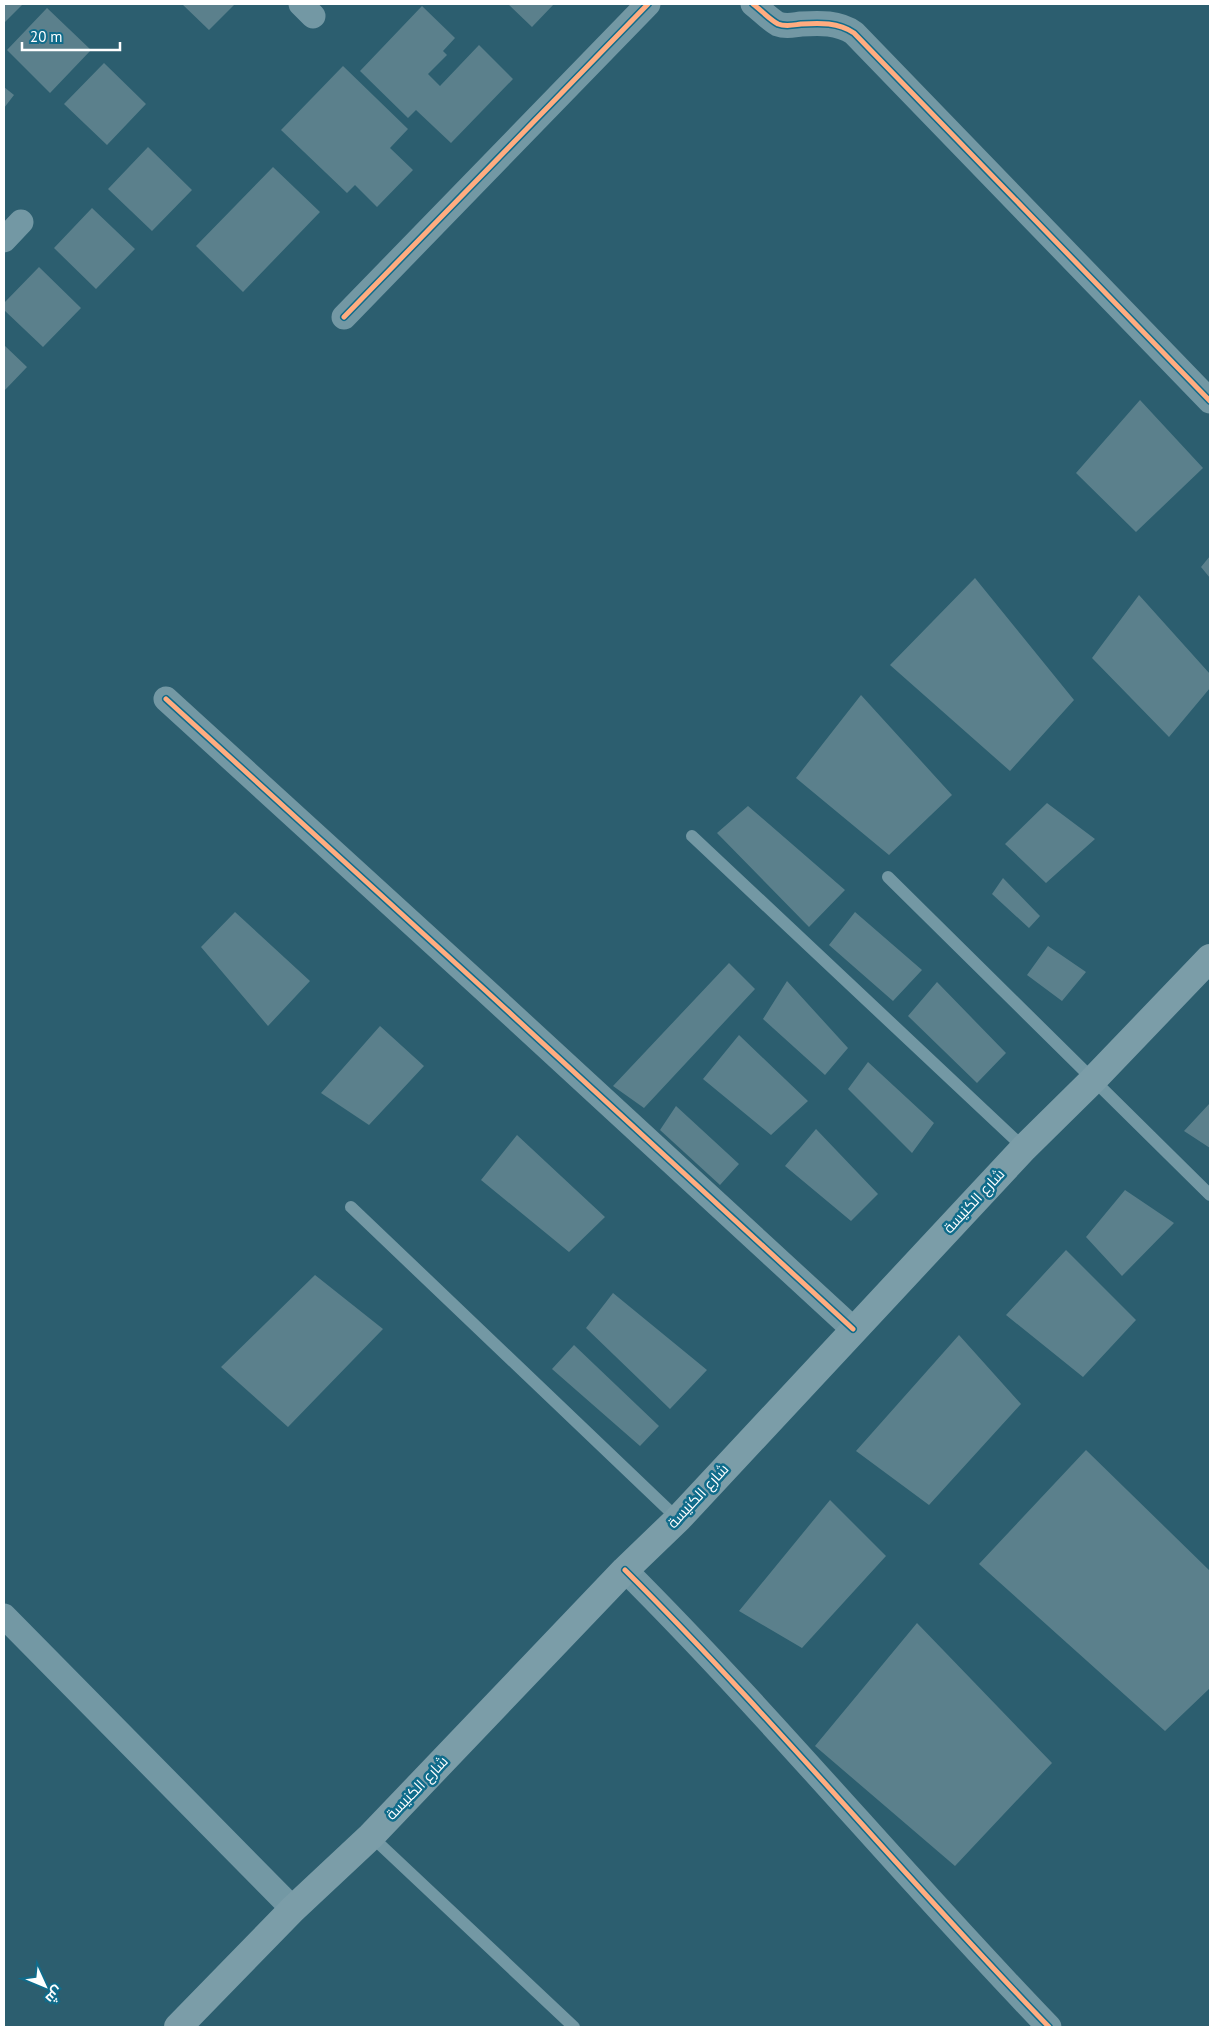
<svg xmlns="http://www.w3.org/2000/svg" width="1214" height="2031" viewBox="0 0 1214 2031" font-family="'PT Sans',Cairo,sans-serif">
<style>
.building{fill:#5b808c}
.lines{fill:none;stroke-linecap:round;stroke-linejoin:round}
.service{stroke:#7398a4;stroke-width:12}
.minor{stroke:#7398a4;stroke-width:25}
.secondary{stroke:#7b9da8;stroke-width:28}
.cycleway-casing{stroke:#106c8b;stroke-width:8}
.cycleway{stroke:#ffac80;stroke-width:5}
.labels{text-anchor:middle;stroke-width:5;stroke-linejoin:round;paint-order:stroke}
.street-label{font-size:15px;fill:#fff;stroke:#106c8b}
</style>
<rect width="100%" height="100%" fill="#2c5e6f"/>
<path class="building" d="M 4,4 L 23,4 L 4,23 Z
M 182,4 L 235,4 L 209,30 Z
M 508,4 L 554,4 L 532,27 Z
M 422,6 L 455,38 L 443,51 L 447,55 L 428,74 L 440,86 L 479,45 L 513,79 L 451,143 L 416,110 L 408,118 L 360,71 Z
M 47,8 L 91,50 L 50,93 L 7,50 Z
M 104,63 L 146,104 L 107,145 L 64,104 Z
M 343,66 L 408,129 L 390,148 L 413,170 L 377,207 L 355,185 L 347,193 L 281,130 Z
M 4,87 L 14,95 L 4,108 Z
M 148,147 L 192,190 L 152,231 L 108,189 Z
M 273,167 L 320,212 L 243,292 L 196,246 Z
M 92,208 L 135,249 L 96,289 L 54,248 Z
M 39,267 L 81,308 L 43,347 L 4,310 L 4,303 Z
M 4,345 L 27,367 L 4,391 Z
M 1140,400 L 1203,468 L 1136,532 L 1076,473 Z
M 1210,556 L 1210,578 L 1201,567 Z
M 975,578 L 1074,700 L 1010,771 L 890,665 Z
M 1139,595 L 1210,674 L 1210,688 L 1169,737 L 1092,658 Z
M 861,695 L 952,795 L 889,855 L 796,778 Z
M 1047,803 L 1095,839 L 1046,883 L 1005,844 Z
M 748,806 L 845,890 L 809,927 L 717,833 Z
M 1003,878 L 1040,916 L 1029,928 L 992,894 Z
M 235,912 L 310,981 L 268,1026 L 201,947 Z
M 855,912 L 922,970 L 893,1001 L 829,945 Z
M 1048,946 L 1086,972 L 1062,1001 L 1027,975 Z
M 729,963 L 755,989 L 644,1108 L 613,1086 Z
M 787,981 L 848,1048 L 825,1075 L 763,1019 Z
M 937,982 L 1006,1053 L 977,1083 L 908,1016 Z
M 380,1026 L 424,1066 L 369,1125 L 321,1093 Z
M 739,1035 L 808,1101 L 771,1135 L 703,1079 Z
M 868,1062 L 934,1123 L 912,1153 L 848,1089 Z
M 1210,1103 L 1210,1148 L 1184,1131 Z
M 676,1106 L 739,1164 L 720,1185 L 660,1130 Z
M 816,1129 L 878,1194 L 851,1221 L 785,1166 Z
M 517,1135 L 605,1217 L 569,1252 L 481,1180 Z
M 1125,1190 L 1174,1223 L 1122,1276 L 1086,1237 Z
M 1066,1250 L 1136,1320 L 1083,1377 L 1006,1315 Z
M 315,1275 L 383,1329 L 288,1427 L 221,1367 Z
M 613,1293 L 707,1370 L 670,1409 L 586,1328 Z
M 959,1335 L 1021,1404 L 929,1505 L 856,1451 Z
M 574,1345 L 659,1426 L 640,1446 L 552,1369 Z
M 1086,1450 L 1210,1571 L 1210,1688 L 1165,1731 L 979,1564 Z
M 830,1500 L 886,1556 L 802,1648 L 739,1611 Z
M 917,1623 L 1052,1763 L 955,1866 L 815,1746 Z"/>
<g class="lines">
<path class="service" d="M 692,836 L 1024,1148
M 888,877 L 1210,1195
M 351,1207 L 678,1519
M 371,1836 L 574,2027"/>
<path class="minor" d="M 301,4 L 313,16
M 753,4 C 761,10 769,19 778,24 C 786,27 793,25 801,24 C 820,23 838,22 854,33 L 1210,401
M 4,240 L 21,222
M 344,317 L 648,4
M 166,699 L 486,991 L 853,1329
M 625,1570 C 772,1717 905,1878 1049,2027
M 4,1616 L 293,1909"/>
<path class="secondary" d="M 178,2027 L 293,1909 L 371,1836 L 625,1570 L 678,1519 L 1024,1148 L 1093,1080 L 1210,958"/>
<defs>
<path id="cycleway" d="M 753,4 C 761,10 769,19 778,24 C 786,27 793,25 801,24 C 820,23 838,22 854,33 L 1210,401
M 344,317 L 648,4
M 166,699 L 486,991 L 853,1329
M 625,1570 C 772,1717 905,1878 1049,2027"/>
</defs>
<use href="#cycleway" class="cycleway-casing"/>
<use href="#cycleway" class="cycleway"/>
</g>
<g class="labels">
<g class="street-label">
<text transform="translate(974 1201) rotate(-47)" y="5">شارع الكنيسة</text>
<text transform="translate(698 1496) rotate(-47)" y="5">شارع الكنيسة</text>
<text transform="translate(417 1788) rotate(-46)" y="5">شارع الكنيسة</text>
</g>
</g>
<rect width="1214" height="2031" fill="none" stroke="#ffffff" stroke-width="10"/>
<g transform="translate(45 1986) rotate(134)" stroke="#106c8b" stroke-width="4" paint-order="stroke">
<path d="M0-4L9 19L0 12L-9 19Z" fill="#ffffff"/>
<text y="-8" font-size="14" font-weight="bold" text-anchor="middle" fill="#ffffff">ش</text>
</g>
<path d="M22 42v8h98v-8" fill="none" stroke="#ffffff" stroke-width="2.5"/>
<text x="30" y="42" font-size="15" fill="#ffffff" stroke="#106c8b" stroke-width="4" paint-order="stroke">20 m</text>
</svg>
